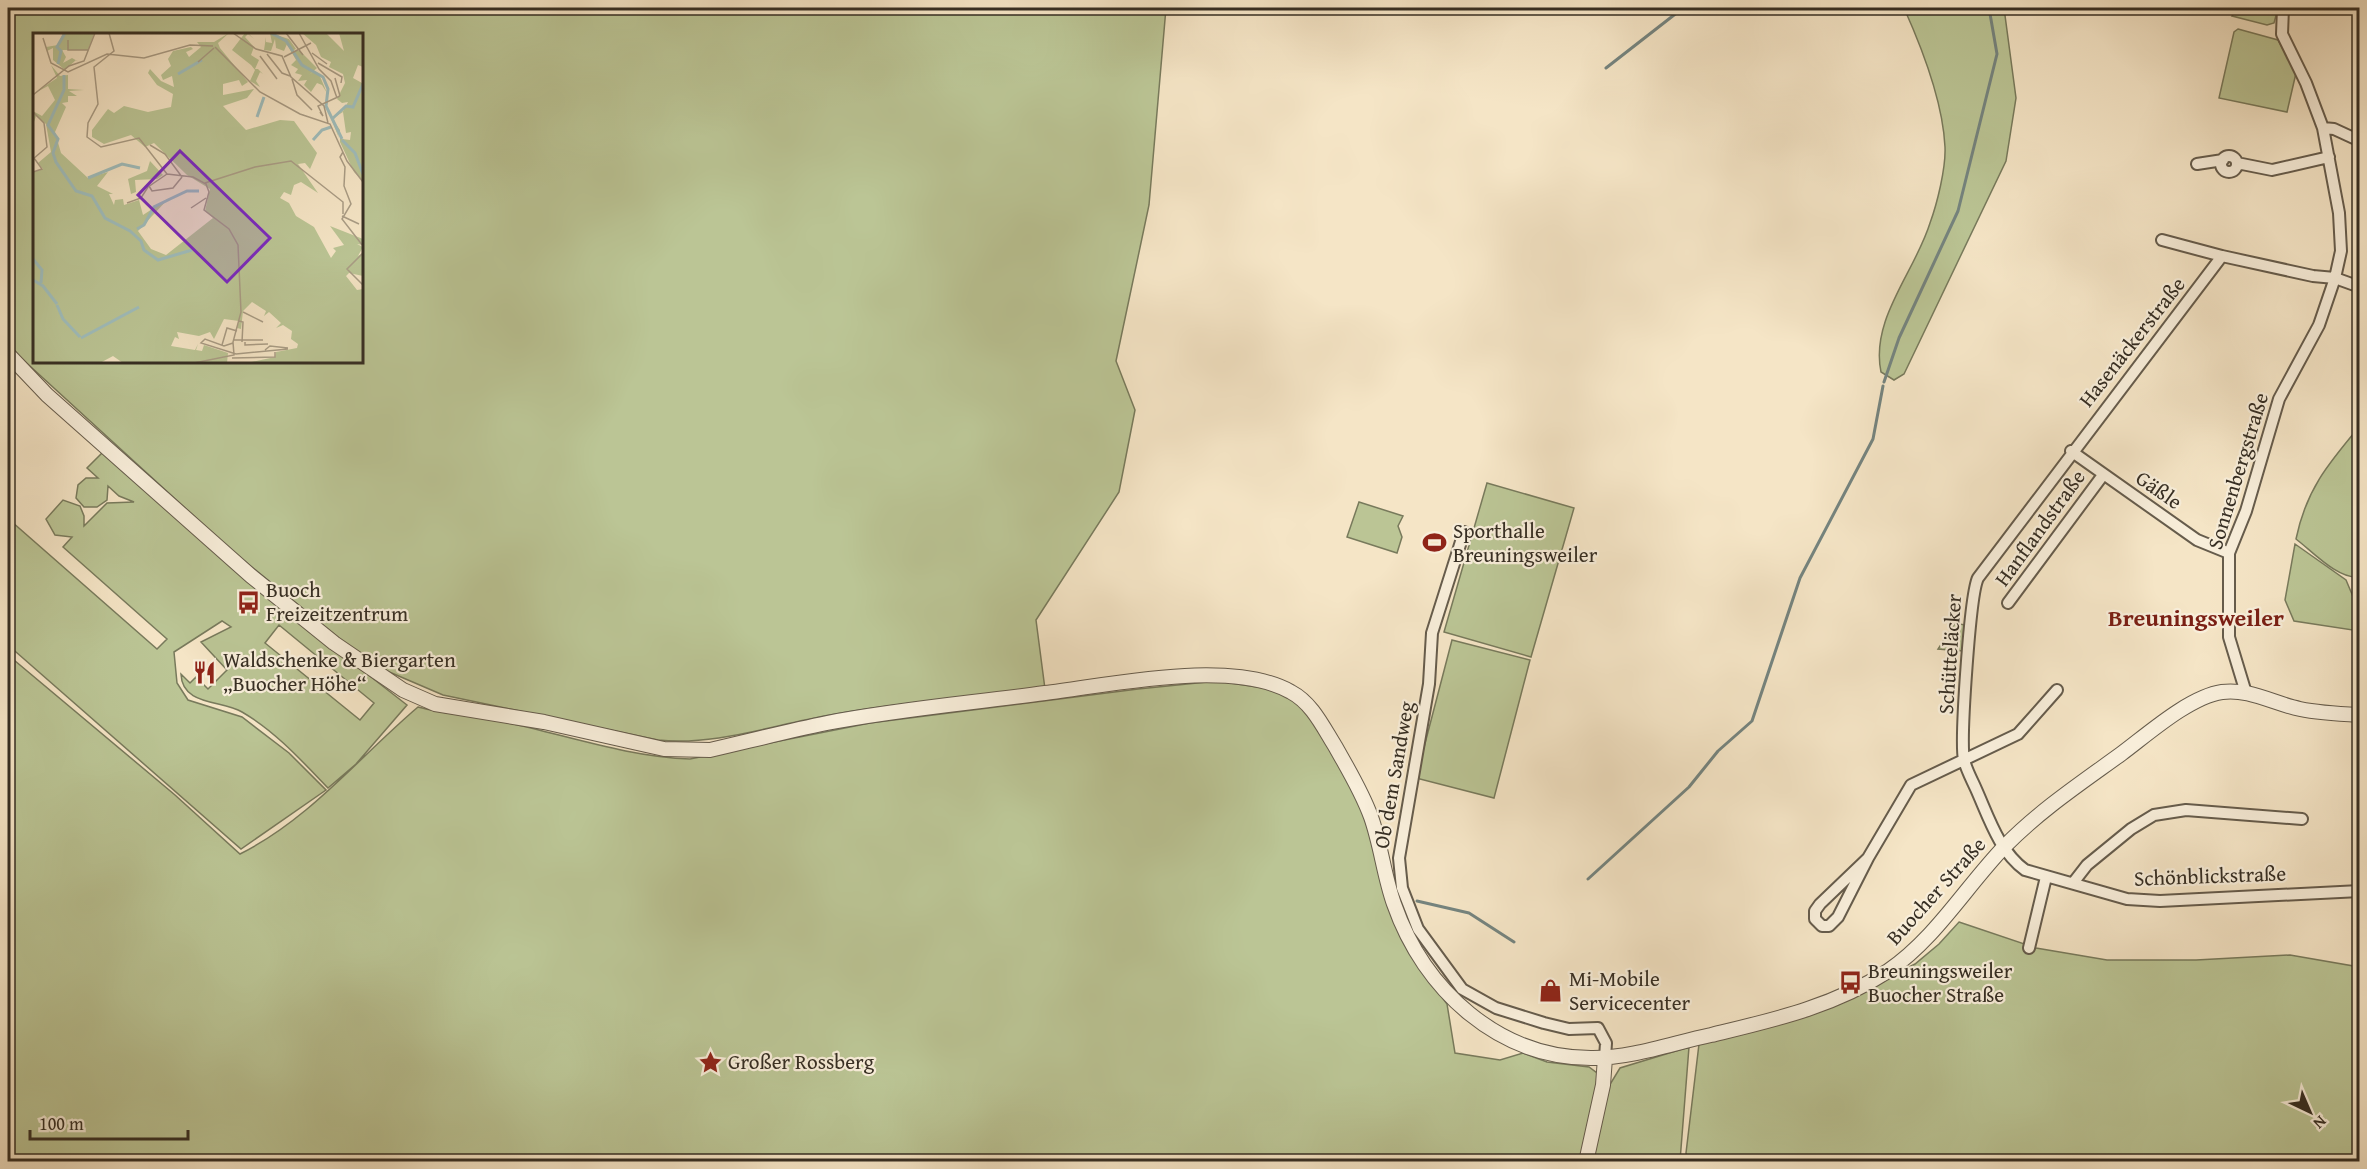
<svg xmlns="http://www.w3.org/2000/svg" width="2367" height="1169" viewBox="0 0 2367 1169" font-family="'Gentium Book Plus',serif">
<style>
.green{fill:#bbc595;stroke:#787a5c;stroke-width:1.5;fill-rule:evenodd}
.lines{fill:none;stroke-linecap:round;stroke-linejoin:round}
.stream{stroke:#75847f;stroke-width:3}
.minor-casing{stroke:#665c4c;stroke-width:14}
.tertiary-casing{stroke:#665c4c;stroke-width:16}
.minor{stroke:#f8eeda;stroke-width:10}
.tertiary{stroke:#f8eeda;stroke-width:14}
.labels{text-anchor:middle;stroke-width:4.5;stroke-linejoin:round;paint-order:stroke}
.street-label{font-size:21px;fill:#362e23;stroke:#f8eeda}
.poi-label{font-size:21px;fill:#362e23;stroke:#f8eeda;text-anchor:start}
.quarter-label{font-size:24px;font-weight:bold;fill:#7a1f14;stroke:#f8eeda}
.inset-river{fill:none;stroke:#9fbdbc;stroke-width:3}
.inset-road{fill:none;stroke:#a99c85;stroke-width:1.5}
.view{fill:#7b2cbf;fill-opacity:0.15;stroke:#7b2cbf;stroke-width:3}
.inset-edge{fill:none;stroke:#362e23;stroke-width:3}
</style>
<rect width="100%" height="100%" fill="#f5e5c6"/>
<filter id="stains"><feTurbulence type="fractalNoise" baseFrequency=".00333" numOctaves="4"/><feColorMatrix values="0 0 0 0 .2 0 0 0 0 .09 0 0 0 0 .02 0 0 0 .5 -.17"/></filter>
<radialGradient id="worn" r=".72"><stop offset=".6" stop-color="#630" stop-opacity="0"/><stop offset="1" stop-color="#630" stop-opacity=".3"/></radialGradient>
<path class="green" d="M 8,8 L 1166,8 L 1149,205 L 1116,361 L 1135,410 L 1119,492 L 1036,620 L 1045,689 C 973,697 900,702 830,715 C 772,725 716,746 658,740 L 443,695 L 387,671 L 350,647 L 231,550 L 8,346 ZM 34,34 L 362,34 L 362,362 L 34,362 Z
M 1904,8 L 2004,8 L 2016,98 L 2006,161 L 1904,374 L 1894,380 L 1881,372 C 1870,319 1915,272 1930,223 C 1937,204 1946,168 1945,147 C 1943,103 1922,48 1904,8 Z
M 2239,8 L 2278,8 L 2274,23 L 2267,25 L 2232,16 Z
M 2238,29 L 2278,40 L 2296,73 L 2287,112 L 2219,98 L 2234,32 Z
M 2359,427 L 2360,577 C 2338,580 2312,551 2296,539 C 2306,490 2328,464 2359,427 Z
M 103,452 L 308,628 L 407,705 L 356,764 L 328,788 C 302,761 275,731 242,712 C 222,700 182,706 181,674 L 190,683 L 196,677 L 208,689 L 227,670 L 201,642 L 231,627 L 222,621 L 174,652 L 177,683 L 188,700 L 242,717 L 289,753 L 326,790 L 241,849 L 8,645 L 8,526 L 12,522 L 157,649 L 167,639 L 63,547 L 72,537 L 55,535 L 46,519 L 63,500 L 80,506 L 84,516 L 84,526 L 107,503 L 134,502 L 119,496 L 108,486 L 107,500 L 97,507 L 84,507 L 76,498 L 78,485 L 86,478 L 98,478 L 87,468 ZM 279,625 L 374,703 L 360,720 L 265,643 Z
M 1487,483 L 1574,508 L 1531,657 L 1444,632 Z
M 1359,502 L 1403,516 L 1398,526 L 1402,537 L 1397,553 L 1347,537 Z
M 2295,544 L 2346,580 L 2354,599 L 2359,598 L 2359,631 L 2294,621 L 2285,600 Z
M 1955,623 L 1965,625 L 1963,651 L 1938,649 Z
M 1452,640 L 1530,660 L 1494,798 L 1416,778 Z
M 8,655 L 175,795 L 240,854 C 310,819 359,757 418,707 C 448,715 479,716 509,723 C 569,736 629,757 690,759 L 870,723 L 1138,689 L 1217,681 L 1277,690 L 1304,707 L 1357,793 L 1414,959 L 1447,1004 L 1455,1053 L 1500,1060 L 1523,1053 L 1547,1062 L 1589,1067 L 1597,1073 L 1598,1078 L 1581,1162 L 8,1161 Z
M 1959,922 L 2036,948 L 2107,960 L 2196,960 L 2290,955 L 2359,967 L 2359,1161 L 1688,1162 L 1686,1153 L 1699,1044 L 1827,1009 L 1915,964 L 1939,944 Z
M 1689,1047 L 1680,1161 L 1591,1162 L 1609,1086 L 1620,1068 Z"/>
<g class="lines">
<path class="stream" d="M 1606,68 L 1683,8
M 1884,382 L 1899,338 L 1958,211 L 1997,54 L 1989,8
M 1588,879 L 1689,787 L 1718,751 L 1752,721 L 1800,578 L 1873,439 L 1883,386
M 1417,901 L 1469,913 L 1514,942"/>
<defs>
<path id="minor" d="M 2323,128 L 2334,129 L 2360,141
M2221 164a8 8 0 1 1 16 0a8 8 0 1 1-16 0Z
M 2237,163 L 2272,170 L 2329,157
M 2197,164 L 2223,160
M 2162,240 L 2222,256
M 2360,287 L 2335,278 L 2313,276 L 2222,256 L 1978,578 C 1970,594 1960,740 1964,760 C 1966,769 1972,780 1976,789 C 1989,818 1999,851 2025,870 L 2127,899 L 2160,901 L 2360,891
M 2071,451 L 2197,540 L 2229,553
M 1464,532 L 1432,633 L 1429,684 L 1399,858 L 1402,888 L 1418,929 L 1462,989 L 1496,1008 L 1544,1023 L 1569,1029 L 1598,1028 L 1606,1043 L 1605,1058
M 2008,603 L 2103,475
M 2246,693 L 2229,637 L 2229,553 L 2246,511 L 2279,399 L 2319,325 L 2335,278 L 2341,251 L 2339,213 L 2323,128 L 2306,83 L 2282,34 L 2283,8
M 1868,858 L 1911,785 L 2018,734 L 2057,690
M 1868,858 L 1838,917 L 1829,926 L 1822,926 L 1815,919 L 1815,911 L 1820,904 Z
M 2073,883 L 2087,865 L 2131,829 L 2154,815 L 2186,810 L 2302,819
M 2029,948 L 2046,877"/>
<path id="tertiary" d="M 8,354 L 47,395 L 251,576 L 334,643 L 403,690 L 435,704 L 544,722 L 664,749 L 710,750 C 749,741 788,731 827,723 C 899,709 972,703 1045,693 C 1112,685 1231,658 1291,692 C 1312,703 1323,727 1335,746 C 1348,769 1362,792 1371,817 C 1381,845 1384,876 1394,904 C 1424,990 1499,1059 1593,1058 C 1632,1058 1673,1043 1711,1035 C 1773,1020 1833,1007 1888,971 C 1935,939 1965,888 2004,847 C 2039,811 2081,783 2121,754 C 2148,734 2189,697 2222,692 C 2248,688 2275,704 2300,709 C 2319,713 2340,714 2360,715
M 1586,1162 L 1603,1085 L 1605,1058"/>
</defs>
<use href="#minor" class="minor-casing"/>
<use href="#tertiary" class="tertiary-casing"/>
<use href="#minor" class="minor"/>
<use href="#tertiary" class="tertiary"/>
</g>
<defs>
<symbol id="stadium-bare" viewBox="-9 -9 18 18"><path d="M0-5a6.5 5 0 1 0 0 10a6.5 5 0 1 0 0-10ZM-3.5-1.8h7v3.6h-7Z" fill="#8f2418" stroke="#f8eeda" stroke-width="2.5" paint-order="stroke"/></symbol>
<symbol id="bus-bare" viewBox="-9 -9 18 18"><path d="M-5-6H5V4H4V6H2V4H-2V6H-4V4H-5ZM-3.5-4V0h7V-4ZM-3.5 1.2v1.5H-2V1.2ZM2 1.2v1.5H3.5V1.2Z" fill="#8f2418" stroke="#f8eeda" stroke-width="2.5" paint-order="stroke"/></symbol>
<symbol id="restaurant-bare" viewBox="-9 -9 18 18"><path d="M-5-6h1v4h1v-4h1v4h1v-4h1v5L-1.5 .5V6h-2V.5L-5-1ZM5-6V6H3V1.5H1.5Q1.5-4 5-6Z" fill="#8f2418" stroke="#f8eeda" stroke-width="2.5" paint-order="stroke"/></symbol>
<symbol id="shop-bare" viewBox="-9 -9 18 18"><path d="M-5-2.5h2.3a2.7 3.5 0 0 1 5.4 0H5L5.5 6h-11ZM-1.5-2.5h3a1.5 2.3 0 0 0-3 0Z" fill="#8f2418" stroke="#f8eeda" stroke-width="2.5" paint-order="stroke"/></symbol>
<symbol id="sight-bare" viewBox="-9 -9 18 18"><path d="M0-6L1.8-2.2L6-1.7L2.9 1.2L3.7 5.4L0 3.3L-3.7 5.4L-2.9 1.2L-6-1.7L-1.8-2.2Z" fill="#8f2418" stroke="#f8eeda" stroke-width="2.5" paint-order="stroke"/></symbol>
</defs>
<g fill-rule="evenodd">
<use href="#stadium-bare" x="1418" y="526" width="33" height="33"/>
<use href="#bus-bare" x="232" y="586" width="33" height="33"/>
<use href="#restaurant-bare" x="188" y="656" width="33" height="33"/>
<use href="#bus-bare" x="1834" y="966" width="33" height="33"/>
<use href="#shop-bare" x="1534" y="974" width="33" height="33"/>
<use href="#sight-bare" x="694" y="1046" width="33" height="33"/>
</g>
<g class="labels">
<g class="street-label">
<text transform="translate(2132 342) rotate(-52)" y="7">Hasenäckerstraße</text>
<text transform="translate(2238 471) rotate(-73)" y="7">Sonnenbergstraße</text>
<text transform="translate(2159 490) rotate(35)" y="7">Gäßle</text>
<text transform="translate(2040 528) rotate(-54)" y="7">Hanflandstraße</text>
<text transform="translate(1950 654) rotate(-86)" y="7">Schütteläcker</text>
<text transform="translate(1394 775) rotate(-80)" y="7">Ob dem Sandweg</text>
<text transform="translate(2210 876) rotate(-2)" y="7">Schönblickstraße</text>
<text transform="translate(1936 891) rotate(-48)" y="7">Buocher Straße</text>
</g>
<g class="poi-label">
<text x="1453" y="538">Sporthalle<tspan x="1453" dy="24">Breuningsweiler</tspan></text>
<text x="266" y="597">Buoch<tspan x="266" dy="24">Freizeitzentrum</tspan></text>
<text x="223" y="667">Waldschenke &amp; Biergarten<tspan x="223" dy="24">„Buocher Höhe“</tspan></text>
<text x="1868" y="978">Breuningsweiler<tspan x="1868" dy="24">Buocher Straße</tspan></text>
<text x="1569" y="986">Mi-Mobile<tspan x="1569" dy="24">Servicecenter</tspan></text>
<text x="728" y="1069">Großer Rossberg</text>
</g>
<g class="quarter-label">
<text x="2196" y="626">Breuningsweiler</text>
</g>
</g>
<g transform="translate(33 33)">
<rect width="330" height="330" fill="#f5e5c6"/>
<path d="M 30,0 L 61,1 L 55,17 L 29,17 L 33,24 L 30,30 L 39,25 L 46,29 L 43,27 L 32,37 L 20,27 L 20,15 L 14,18 L 13,14 L 25,12 ZM 196,0 L 185,10 L 187,15 L 215,49 L 209,53 L 206,47 L 190,51 L 190,62 L 221,56 L 214,65 L 190,73 L 213,97 L 247,87 L 261,88 L 284,120 L 277,136 L 272,130 L 265,131 L 285,160 L 268,149 L 261,152 L 258,162 L 251,159 L 247,165 L 256,170 L 263,183 L 281,194 L 298,225 L 303,218 L 300,215 L 311,212 L 297,193 L 330,206 L 330,212 L 324,211 L 330,214 L 325,223 L 330,220 L 330,243 L 316,240 L 313,243 L 324,257 L 330,256 L 330,330 L 214,330 L 242,324 L 243,319 L 264,315 L 265,311 L 258,306 L 259,298 L 250,292 L 243,295 L 248,290 L 236,279 L 231,283 L 233,278 L 219,269 L 210,278 L 208,296 L 204,295 L 206,288 L 191,286 L 181,306 L 177,299 L 166,303 L 144,299 L 146,306 L 142,304 L 138,313 L 162,317 L 165,311 L 163,317 L 169,318 L 171,312 L 195,320 L 194,330 L 90,330 L 80,323 L 67,330 L 0,330 L 0,139 L 10,136 L 5,130 L 18,119 L 13,91 L 3,83 L 0,92 L 0,78 L 9,83 L 22,67 L 15,53 L 0,61 L 24,45 L 18,32 L 27,43 L 35,42 L 35,56 L 51,57 L 36,58 L 44,63 L 35,63 L 35,69 L 29,70 L 33,74 L 22,99 L 28,120 L 55,145 L 75,139 L 64,153 L 80,161 L 76,161 L 81,172 L 82,167 L 90,166 L 91,172 L 106,167 L 110,182 L 136,165 L 105,198 L 118,216 L 133,222 L 180,185 L 172,178 L 177,156 L 154,142 L 121,110 L 112,114 L 98,102 L 71,111 L 59,104 L 59,97 L 75,76 L 81,80 L 91,73 L 115,79 L 138,74 L 140,61 L 124,52 L 115,40 L 117,36 L 128,48 L 141,54 L 139,43 L 130,47 L 128,42 L 138,33 L 135,26 L 140,18 L 158,14 L 160,16 L 153,19 L 156,24 L 168,14 L 164,9 L 181,9 ZM 212,0 L 215,0 L 221,6 L 215,1 L 212,4 L 221,14 L 218,22 L 226,27 L 222,36 L 225,36 L 230,41 L 227,39 L 223,48 L 227,54 L 217,48 L 222,37 L 218,32 L 199,17 ZM 237,0 L 256,6 L 263,16 L 259,18 L 267,18 L 284,35 L 276,42 L 281,38 L 286,41 L 294,60 L 289,52 L 284,50 L 278,59 L 271,52 L 274,47 L 265,48 L 269,42 L 262,40 L 265,36 L 258,32 L 263,27 L 254,11 L 251,18 L 243,15 L 242,6 L 238,18 L 231,17 L 233,4 L 233,9 L 239,10 ZM 269,0 L 293,0 L 311,18 L 306,0 L 330,0 L 330,34 L 325,32 L 320,45 L 329,50 L 330,47 L 330,148 L 321,139 L 307,109 L 307,97 L 302,90 L 306,105 L 292,71 L 299,85 L 310,78 L 315,69 L 309,70 L 304,66 L 312,50 L 310,41 L 296,34 L 298,29 L 288,24 L 283,12 ZM 310,79 L 313,100 L 318,99 L 317,107 L 309,106 L 300,85 ZM 117,128 L 130,142 L 124,146 L 102,147 L 103,159 L 98,161 L 95,146 L 114,138 Z" fill="#bbc595" fill-rule="evenodd"/>
<path class="inset-river" d="M 238,0 L 253,8 L 269,32 L 290,44 L 295,56 L 293,73 L 309,106M 25,31 L 28,18 L 24,14 L 32,0M 145,41 L 169,27M 31,42 L 31,57 L 15,92 L 25,106 L 20,120 L 23,129 L 43,158 L 59,163 L 72,185 L 97,198 L 108,208 L 111,217 L 125,227 L 159,217M 224,84 L 231,64M 299,86 L 313,73 L 320,74 L 330,51M 280,107 L 289,97 L 298,94M 309,107 L 322,120 L 330,141M 55,145 L 89,131 L 107,135M 137,166 L 154,158 L 166,158M 104,196 L 111,192 L 121,174 L 137,166M 0,226 L 9,237 L 8,250M 0,247 L 10,253 L 24,271M 24,272 L 30,286 L 47,304M 48,305 L 106,274"/>
<path class="inset-road" d="M 76,0 L 81,18 L 61,34 L 65,71 L 55,90 L 54,104 L 68,114 L 106,105 L 134,141M 200,0 L 223,16 L 249,23 L 258,44 L 291,73 L 295,90M 253,0 L 270,22M 266,0 L 286,36 L 298,48 L 304,65M 10,5 L 18,30 L 35,39 L 74,21 L 111,25 L 157,12 L 180,13M 35,7 L 35,17 L 55,17M 182,14 L 227,59 L 267,81 L 297,91 L 314,128 L 330,149M 279,20 L 294,31M 234,21 L 249,40 L 257,43M 227,23 L 244,46M 251,24 L 278,10M 165,29 L 181,15M 285,30 L 309,44 L 308,50M 302,45 L 307,63M 259,46 L 264,62 L 279,77M 0,62 L 36,33 L 51,28 L 62,0M 0,79 L 11,90 L 14,114 L 0,126M 287,79 L 290,83 L 285,73 L 307,63M 117,112 L 132,121 L 149,144M 310,119 L 307,124 L 312,134 L 311,153 L 318,171 L 309,186 L 330,213M 0,139 L 9,136 L 1,125M 134,141 L 160,144 L 173,151 L 176,159 L 171,177 L 196,196 L 205,212 L 208,279 L 200,309 L 201,322 L 161,330M 172,150 L 222,134 L 258,128 L 310,169 L 310,181M 116,153 L 119,158 L 140,155 L 149,144M 94,170 L 108,165 L 115,154 L 134,141M 158,175 L 173,165M 309,183 L 326,191M 330,252 L 314,236 L 330,220M 210,279 L 230,289M 206,288 L 210,289 L 209,309M 201,307 L 230,307M 212,309 L 212,312 L 235,311M 200,310 L 191,313 L 172,306 L 168,310 L 203,321 L 255,316M 189,312 L 194,295 L 204,298M 232,317 L 237,313 L 255,315M 199,325 L 242,324 L 242,319"/>
<path class="view" d="M 147,118 L 237,205 L 194,249 L 105,162 Z"/>
<rect width="330" height="330" class="inset-edge"/>
</g>
<rect width="2367" height="1169" fill="none" stroke="#f5e5c6" stroke-width="30"/>
<rect x="9" y="9" width="2349" height="1151" fill="none" stroke="#362e23" stroke-width="3"/>
<rect x="15" y="15" width="2337" height="1139" fill="none" stroke="#362e23" stroke-width="1.5"/>
<g transform="translate(2310 1112) rotate(136)" stroke="#f8eeda" stroke-width="4.5" paint-order="stroke">
<path d="M0-4.5L10 22L0 15L-10 22Z" fill="#362e23"/>
<text y="-9" font-size="16" font-weight="bold" text-anchor="middle" fill="#362e23">N</text>
</g>
<path d="M30 1130v9h158v-9" fill="none" stroke="#362e23" stroke-width="3"/>
<text x="39" y="1130" font-size="18" fill="#362e23" stroke="#f8eeda" stroke-width="4.5" paint-order="stroke">100 m</text>
<rect width="100%" height="100%" filter="url(#stains)"/>
<rect width="100%" height="100%" fill="url(#worn)"/>
</svg>
